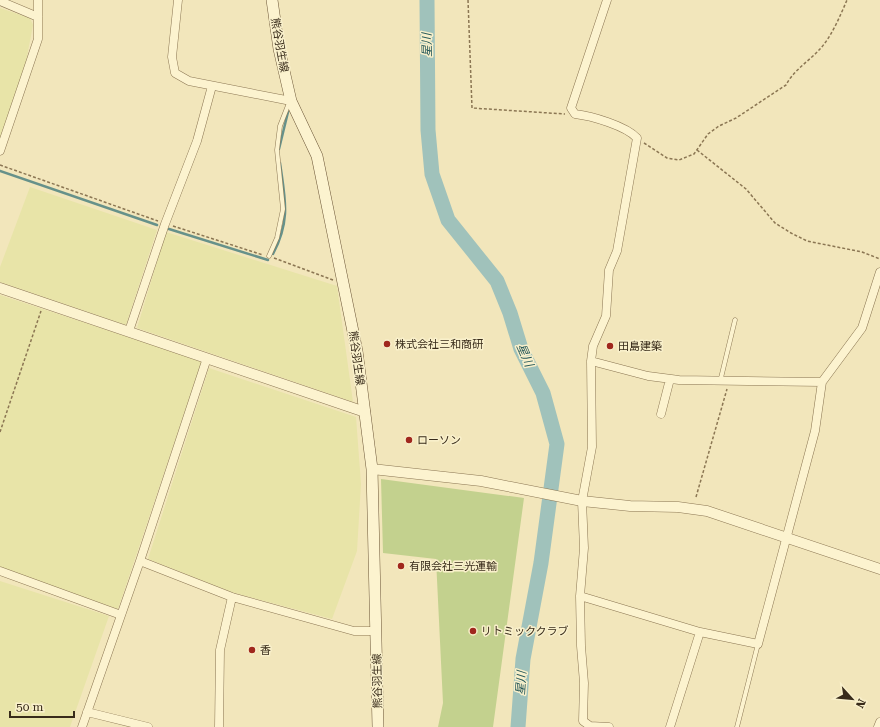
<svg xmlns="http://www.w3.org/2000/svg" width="880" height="727" viewBox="0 0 880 727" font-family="'Roboto Serif','Noto Sans JP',serif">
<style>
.farmland{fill:#e8e4a8}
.green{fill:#c3d18e}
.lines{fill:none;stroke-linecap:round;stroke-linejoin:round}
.stream{stroke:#66918a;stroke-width:2.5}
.river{stroke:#a0c2bb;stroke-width:15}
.service-casing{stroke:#8b7653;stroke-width:5}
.minor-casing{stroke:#8b7653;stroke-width:9}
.tertiary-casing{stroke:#8b7653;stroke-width:11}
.secondary-casing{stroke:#6c5637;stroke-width:12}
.path{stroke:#8b7653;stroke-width:1.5;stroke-dasharray:3 2;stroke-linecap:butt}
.service{stroke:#fcf3cf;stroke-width:4}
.minor{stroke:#fcf3cf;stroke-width:8}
.tertiary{stroke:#fcf3cf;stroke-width:10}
.secondary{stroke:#fcf3cf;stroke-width:11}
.poi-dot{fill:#a0271d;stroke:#f9f0cb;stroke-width:1.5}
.labels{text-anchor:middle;stroke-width:3;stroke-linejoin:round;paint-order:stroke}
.street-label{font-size:11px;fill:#382b1a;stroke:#f9f0cb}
.poi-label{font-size:11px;fill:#382b1a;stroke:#f9f0cb;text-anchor:start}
.water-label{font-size:12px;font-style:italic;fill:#27595a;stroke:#f9f0cb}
</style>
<rect width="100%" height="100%" fill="#f2e6bb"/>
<path class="farmland" d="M 0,8 L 30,18 L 33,25 L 26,62 L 0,139 Z
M 30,187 L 157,230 L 126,325 L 0,282 L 0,267 Z
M 166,232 L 337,286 L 353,402 L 137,328 Z
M 0,295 L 202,361 L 118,609 L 0,568 Z
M 209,368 L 356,417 L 361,484 L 357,551 L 332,619 L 231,592 L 148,559 Z
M 0,581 L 109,616 L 70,727 L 0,727 Z"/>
<path class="green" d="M 381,479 L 524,498 L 493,727 L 438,727 L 443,703 L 436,559 L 383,553 Z"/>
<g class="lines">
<path class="stream" d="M 279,149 L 288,112
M 0,171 L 157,225
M 169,229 L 268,260
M 273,254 C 291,220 285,199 280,163"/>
<path class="river" d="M 427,0 L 428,130 L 432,174 L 448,220 L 497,281 L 510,313 L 521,349 L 543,393 L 557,444 L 541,563 L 523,659 L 518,727"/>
<defs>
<path id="service" d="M 269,256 L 277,238 L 283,209 L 277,150 L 280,126 L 289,103
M 720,382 L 735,320
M 737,727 L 758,644"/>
<path id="minor" d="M 178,0 L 172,57 L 175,73 L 189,81 L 291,101
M 607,0 L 571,108 L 575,114 C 592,116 626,126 637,138 L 617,251 L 609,270 L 606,316 L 593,346 L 591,361 L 592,447 L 582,501 L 584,548 L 580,596 L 581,646 L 584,683 L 583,721 L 590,726 L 609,727
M 0,1 L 38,17
M 0,151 L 38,39 L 38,0
M 129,331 L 165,224 L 197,141 L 212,86
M 591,361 L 648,376 L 679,380 L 822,382
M 661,414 L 670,379
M 140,561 L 232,597 L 354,631 L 376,631
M 0,571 L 121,615
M 580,596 L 700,632 L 758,644 L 815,431 L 822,382 L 862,328 L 880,272
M 87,712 L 148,727
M 82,727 L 140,561 L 207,358
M 219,727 L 220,650 L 232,597
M 670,727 L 700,632
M 878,727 L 880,722"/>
<path id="tertiary" d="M 0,288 L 365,412
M 372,469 L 481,481 L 582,501 L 630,506 L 678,507 L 707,511 L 880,569"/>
<path id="secondary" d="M 272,0 L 279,49 L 291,101 L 317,156 L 357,351 L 372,469 L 378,727"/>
</defs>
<use href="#service" class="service-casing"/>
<use href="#minor" class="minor-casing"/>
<use href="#tertiary" class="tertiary-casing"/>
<use href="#secondary" class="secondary-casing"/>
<path class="path" d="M 468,0 L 472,108 L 565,114
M 644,143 L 667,158 L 679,160 L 694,154 L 708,134 L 719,126 L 736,118 L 786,85 C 793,71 809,61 820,49 C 832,36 840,16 847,0
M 697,150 L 746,189 L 775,223 L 791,233 L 807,241 L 862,252 L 880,259
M 0,165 L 158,221
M 173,226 L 263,255
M 274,258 L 333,280
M 0,432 L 41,311
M 696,497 L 727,389"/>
<use href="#service" class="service"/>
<use href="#minor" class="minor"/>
<use href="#tertiary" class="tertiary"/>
<use href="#secondary" class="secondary"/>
</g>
<g class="poi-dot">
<circle cx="387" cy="344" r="4"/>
<circle cx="610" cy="346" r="4"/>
<circle cx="409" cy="440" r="4"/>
<circle cx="401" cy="566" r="4"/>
<circle cx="473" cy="631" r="4"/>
<circle cx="252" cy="650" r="4"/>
</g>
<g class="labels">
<g class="street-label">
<text transform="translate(280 45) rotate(80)" y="4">熊谷羽生線</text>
<text transform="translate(357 358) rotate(82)" y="4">熊谷羽生線</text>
<text transform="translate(377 681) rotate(-91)" y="4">熊谷羽生線</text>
</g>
<g class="poi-label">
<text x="395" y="348">株式会社三和商研</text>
<text x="618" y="350">田島建築</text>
<text x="417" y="444">ローソン</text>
<text x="409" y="570">有限会社三光運輸</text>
<text x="481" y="635">リトミッククラブ</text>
<text x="260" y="654">香</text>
</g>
<g class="water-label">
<text transform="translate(427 45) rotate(-91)" y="4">星川</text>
<text transform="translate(525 355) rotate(66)" y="4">星川</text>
<text transform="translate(521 683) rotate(-86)" y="4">星川</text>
</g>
</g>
<g transform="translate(852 699) rotate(117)" stroke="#f9f0cb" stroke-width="3" paint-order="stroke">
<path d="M0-3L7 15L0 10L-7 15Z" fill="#382b1a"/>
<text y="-6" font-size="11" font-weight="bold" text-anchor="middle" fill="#382b1a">N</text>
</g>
<path d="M10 711v6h64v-6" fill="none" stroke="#382b1a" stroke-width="2"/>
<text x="16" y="711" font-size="12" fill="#382b1a" stroke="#f9f0cb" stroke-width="3" paint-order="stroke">50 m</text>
</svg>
